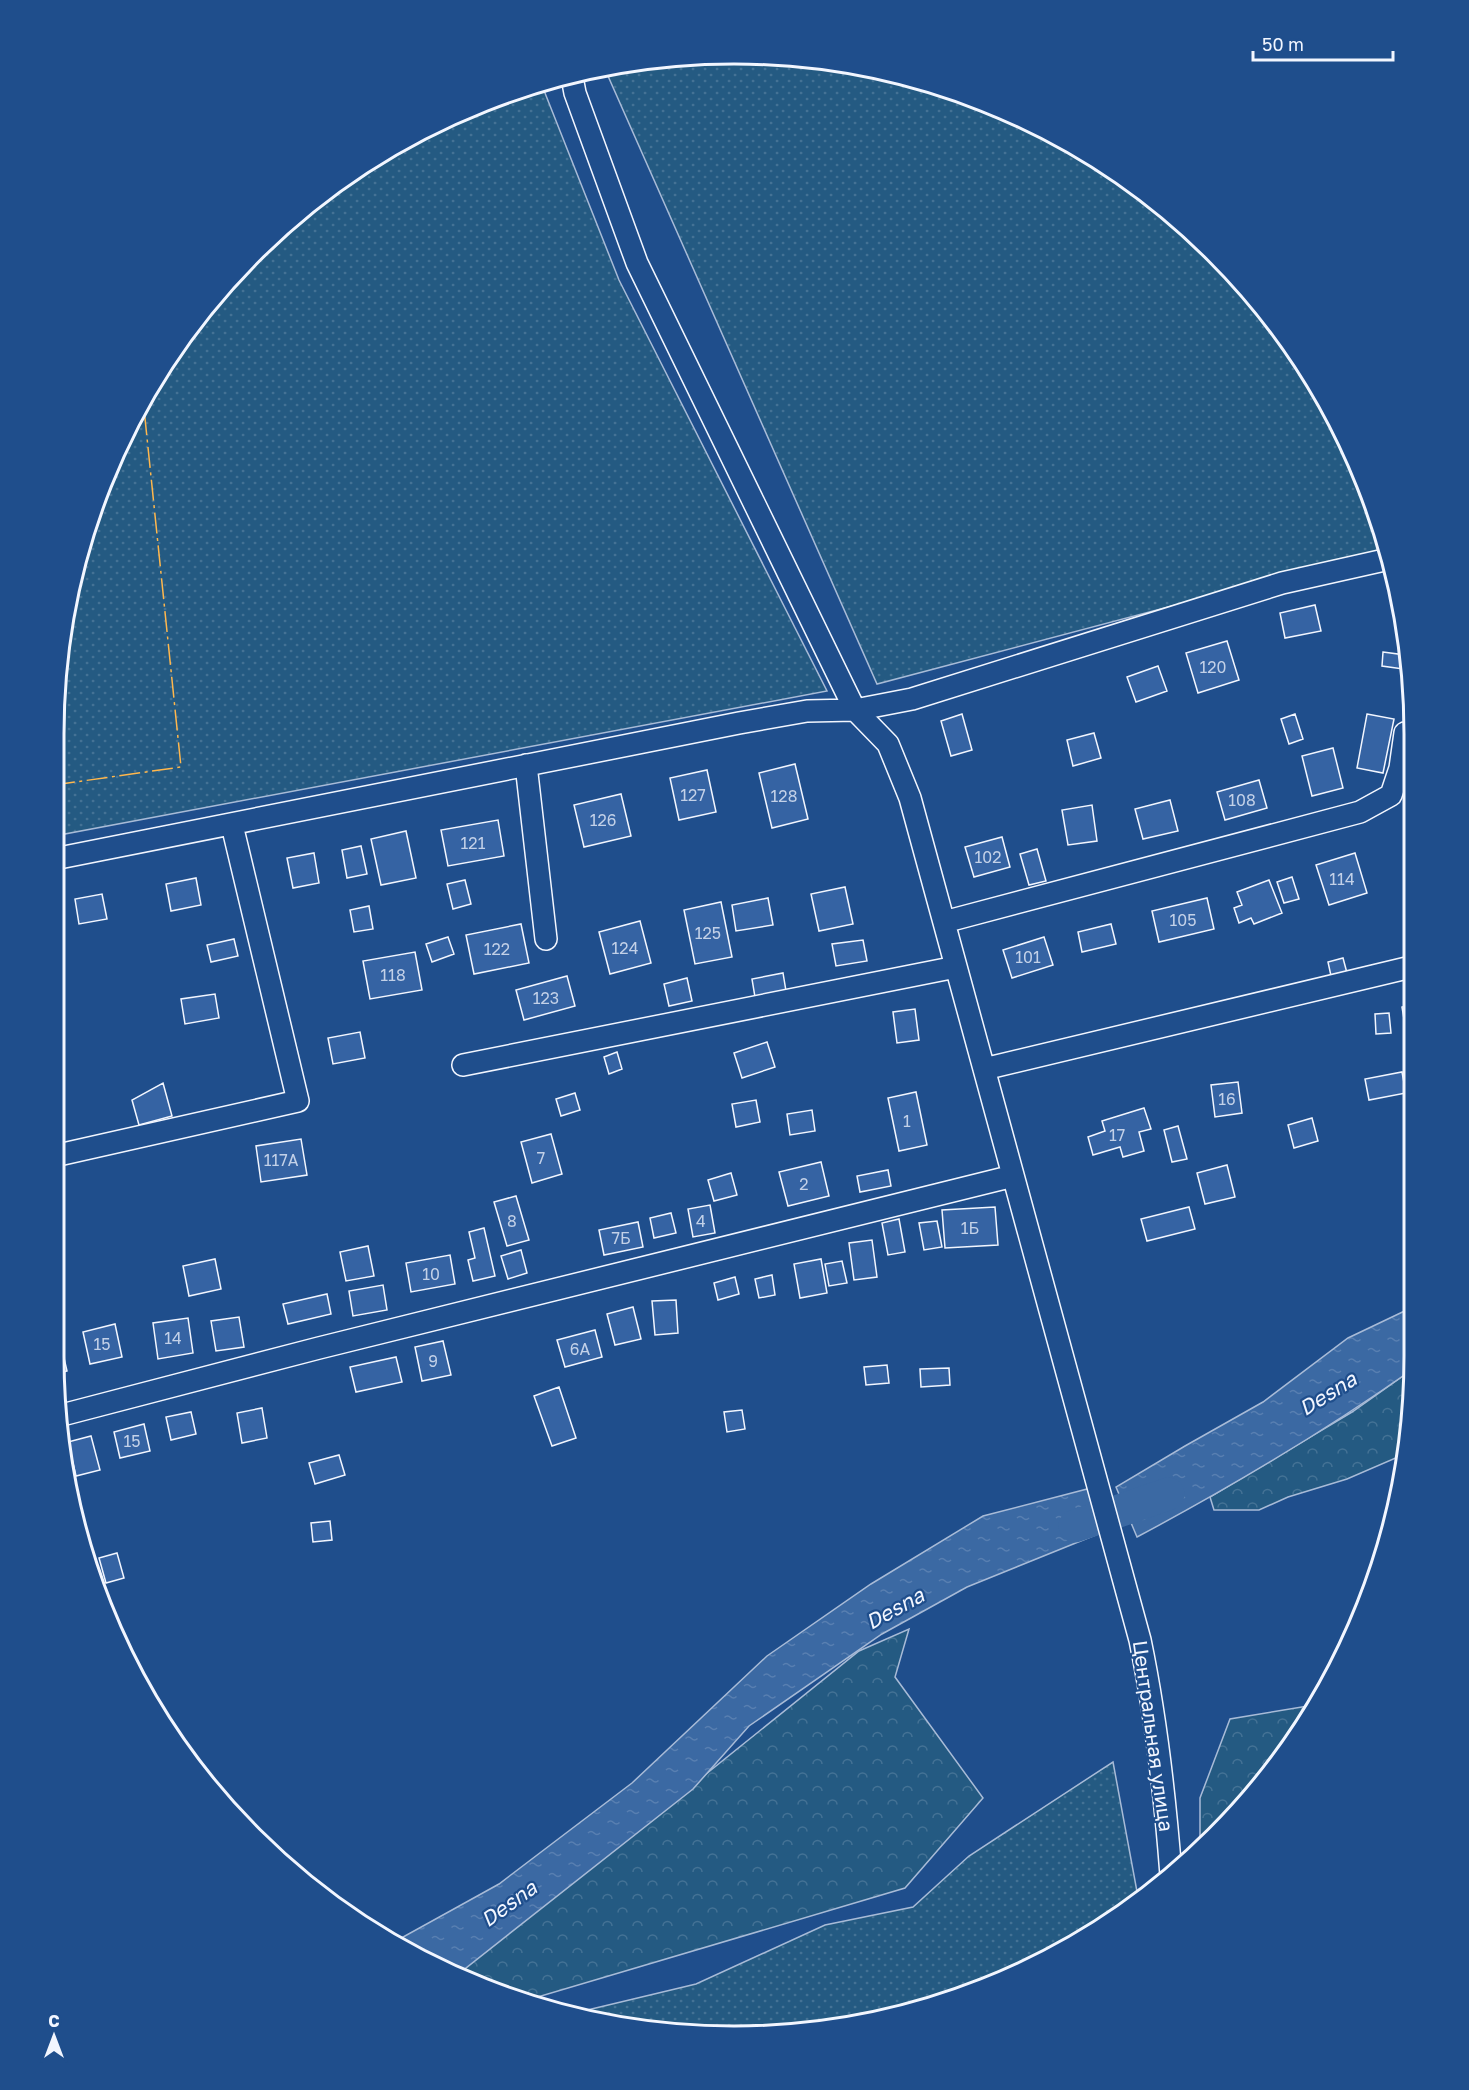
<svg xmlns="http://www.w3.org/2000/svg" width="1469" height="2090" viewBox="0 0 1469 2090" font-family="'Golos Text',sans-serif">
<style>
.grass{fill:url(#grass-dots);stroke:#a8bbd7;stroke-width:1.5}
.forest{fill:url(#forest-crowns);stroke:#a8bbd7;stroke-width:1.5}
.water{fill:url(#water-ripples);stroke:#a8bbd7;stroke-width:1.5}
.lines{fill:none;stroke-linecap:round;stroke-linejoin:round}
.river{stroke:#3b69a3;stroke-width:33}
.building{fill:#3563a3;stroke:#f2f6ff;stroke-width:1.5}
.minor-casing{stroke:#f2f6ff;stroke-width:24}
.minor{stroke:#1f4e8c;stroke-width:21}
.power{stroke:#ffb74d;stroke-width:1.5;stroke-dasharray:21 4.5 3 4.5;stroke-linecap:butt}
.labels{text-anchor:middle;stroke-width:4.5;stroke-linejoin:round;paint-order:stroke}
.number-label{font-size:16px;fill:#c3d1e8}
.street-label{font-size:20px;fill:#f2f6ff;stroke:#1f4e8c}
.water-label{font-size:21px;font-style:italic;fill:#f2f6ff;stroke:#1f4e8c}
.rim{fill:none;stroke:#f2f6ff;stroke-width:3}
</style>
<defs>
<pattern id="grass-dots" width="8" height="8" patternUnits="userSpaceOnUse" patternTransform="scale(1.5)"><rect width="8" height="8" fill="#245a82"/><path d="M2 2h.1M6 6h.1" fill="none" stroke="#447295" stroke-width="1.8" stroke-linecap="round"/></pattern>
<pattern id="forest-crowns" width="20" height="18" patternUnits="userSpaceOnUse" patternTransform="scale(1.5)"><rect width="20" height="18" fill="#245a82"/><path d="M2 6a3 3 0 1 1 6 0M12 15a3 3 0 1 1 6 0" fill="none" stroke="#447295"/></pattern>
<pattern id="water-ripples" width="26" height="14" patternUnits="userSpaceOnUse" patternTransform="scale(1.5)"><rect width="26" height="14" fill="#3b69a3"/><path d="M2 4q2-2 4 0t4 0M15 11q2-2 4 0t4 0" fill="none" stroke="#587fb1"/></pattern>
</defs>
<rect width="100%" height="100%" fill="#1f4e8c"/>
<path class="grass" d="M 779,55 L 910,77 L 1035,124 L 1148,194 L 1246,286 L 1345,434 L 1379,516 L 1387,549 L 877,684 L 608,76 L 691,58 Z
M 543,88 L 619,280 L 827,691 L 54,836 L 54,734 L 67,601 L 106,474 L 145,395 L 195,320 L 286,223 L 394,145 L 499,98 Z
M 1113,1762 L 1138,1897 L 1036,1966 L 867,2023 L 735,2036 L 646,2030 L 579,2012 L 696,1984 L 825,1925 L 913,1907 L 969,1856 Z"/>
<path class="forest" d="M 1413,1369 L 1414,1400 L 1405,1454 L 1347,1479 L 1288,1497 L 1259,1510 L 1214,1510 L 1210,1497 L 1352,1412 Z
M 909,1629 L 895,1677 L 983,1798 L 905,1888 L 531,1999 L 474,1984 L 456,1975 L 859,1651 Z
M 1314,1705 L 1275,1769 L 1200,1849 L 1200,1798 L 1230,1719 Z"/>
<path class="water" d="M 1413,1307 L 1413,1369 C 1325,1431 1233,1486 1137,1537 L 1116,1487 L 1185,1446 L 1263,1402 L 1348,1338 Z
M 1091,1488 L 1103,1532 L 967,1587 L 882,1634 L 749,1726 L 693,1789 L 457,1975 L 394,1942 L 499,1884 L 632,1783 L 767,1656 L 871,1584 L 983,1516 Z"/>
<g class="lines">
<path class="river" d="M 1075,1526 L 1168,1494"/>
</g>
<path class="building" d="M 1394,588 L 1396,588 L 1402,615 L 1395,615 Z
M 1315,605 L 1321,631 L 1285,638 L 1280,613 Z
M 1227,641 L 1239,680 L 1198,693 L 1186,653 Z
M 1383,652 L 1405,655 L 1403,669 L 1382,666 Z
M 1158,666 L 1167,691 L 1136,702 L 1127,677 Z
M 962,714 L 972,750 L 951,756 L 941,721 Z
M 1295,714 L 1303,739 L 1289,744 L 1281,719 Z
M 1367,714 L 1394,719 L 1383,773 L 1357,768 Z
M 1094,733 L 1101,758 L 1073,766 L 1067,740 Z
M 1333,748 L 1343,788 L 1312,796 L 1302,756 Z
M 795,764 L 808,819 L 772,828 L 759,773 Z
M 707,770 L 716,812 L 679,820 L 670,778 Z
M 1259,780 L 1267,808 L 1225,820 L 1217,792 Z
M 621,794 L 631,836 L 584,847 L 574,805 Z
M 1170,800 L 1178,831 L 1143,839 L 1135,809 Z
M 1092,805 L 1097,841 L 1068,845 L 1062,810 Z
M 498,820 L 504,856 L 448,866 L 441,830 Z
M 406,831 L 416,878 L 381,885 L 371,839 Z
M 1002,837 L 1010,867 L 974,877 L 965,847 Z
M 361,846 L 367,874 L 347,878 L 342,850 Z
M 1037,849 L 1046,881 L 1029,885 L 1020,854 Z
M 314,853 L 319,883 L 293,888 L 287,858 Z
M 1355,853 L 1367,893 L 1329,905 L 1316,865 Z
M 1292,877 L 1299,899 L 1284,903 L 1277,882 Z
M 196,878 L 201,905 L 171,911 L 166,884 Z
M 465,880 L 471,904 L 453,909 L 447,884 Z
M 1269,880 L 1282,913 L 1254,924 L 1251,918 L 1239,923 L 1234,908 L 1242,905 L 1237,892 Z
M 845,887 L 853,924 L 819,931 L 811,894 Z
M 102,894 L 107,919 L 79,924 L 75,899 Z
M 768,898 L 773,925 L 736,931 L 732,905 Z
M 1207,898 L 1214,929 L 1159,942 L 1152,911 Z
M 721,902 L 732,957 L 695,964 L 684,910 Z
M 369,906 L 373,929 L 354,932 L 350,910 Z
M 640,921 L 651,963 L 610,974 L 599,932 Z
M 521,924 L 529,963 L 474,974 L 466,935 Z
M 1111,924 L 1116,944 L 1082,952 L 1078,932 Z
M 448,937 L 454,954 L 432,962 L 426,944 Z
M 1044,937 L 1053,965 L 1012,978 L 1003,950 Z
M 234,939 L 238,956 L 211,962 L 207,945 Z
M 863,940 L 867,961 L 836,966 L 832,944 Z
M 415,952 L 422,990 L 370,999 L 363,961 Z
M 1343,958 L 1347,973 L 1331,976 L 1328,962 Z
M 783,973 L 786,991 L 755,997 L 752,979 Z
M 567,976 L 575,1006 L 524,1020 L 516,990 Z
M 687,978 L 692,1001 L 669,1006 L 664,984 Z
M 215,994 L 219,1018 L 185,1024 L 181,999 Z
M 1411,1005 L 1411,1030 L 1406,1031 L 1402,1007 Z
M 915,1009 L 919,1040 L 897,1043 L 893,1012 Z
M 1389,1013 L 1391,1033 L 1376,1034 L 1375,1014 Z
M 360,1032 L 365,1058 L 333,1064 L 328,1038 Z
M 767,1042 L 775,1067 L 742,1078 L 734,1053 Z
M 617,1052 L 622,1069 L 609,1074 L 604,1057 Z
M 1402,1072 L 1406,1093 L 1369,1100 L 1365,1079 Z
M 1238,1082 L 1242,1113 L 1215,1117 L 1211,1085 Z
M 163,1083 L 172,1116 L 139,1125 L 132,1100 Z
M 916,1092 L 927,1145 L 899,1151 L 888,1098 Z
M 575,1093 L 580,1110 L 561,1116 L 556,1099 Z
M 756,1100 L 760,1122 L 736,1127 L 732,1104 Z
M 1144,1108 L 1151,1129 L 1139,1132 L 1144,1151 L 1123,1157 L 1120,1147 L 1093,1155 L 1088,1137 L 1105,1131 L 1102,1121 Z
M 812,1110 L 815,1131 L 790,1135 L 787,1114 Z
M 1312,1118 L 1318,1141 L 1294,1148 L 1288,1125 Z
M 1178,1126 L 1187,1159 L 1172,1162 L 1164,1130 Z
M 551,1134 L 562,1174 L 532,1183 L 521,1142 Z
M 301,1139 L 307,1175 L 261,1182 L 256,1146 Z
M 821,1162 L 829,1196 L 788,1206 L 779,1172 Z
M 1227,1165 L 1235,1197 L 1205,1204 L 1197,1173 Z
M 888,1170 L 891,1186 L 860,1192 L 857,1176 Z
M 731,1173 L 737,1195 L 714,1201 L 708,1180 Z
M 516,1196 L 529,1240 L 507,1246 L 494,1202 Z
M 710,1205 L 715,1233 L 693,1237 L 688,1209 Z
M 995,1207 L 998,1245 L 945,1248 L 942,1210 Z
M 1189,1207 L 1195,1229 L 1147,1241 L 1141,1219 Z
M 671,1213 L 676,1233 L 654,1238 L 650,1218 Z
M 899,1219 L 905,1252 L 888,1255 L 882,1223 Z
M 937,1221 L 942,1247 L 924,1250 L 919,1223 Z
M 638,1222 L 643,1247 L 604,1255 L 599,1230 Z
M 484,1228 L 495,1276 L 473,1281 L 468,1260 L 475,1258 L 469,1232 Z
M 872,1240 L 877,1277 L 854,1280 L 849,1243 Z
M 368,1246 L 374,1276 L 346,1281 L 340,1252 Z
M 521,1250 L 527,1273 L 508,1279 L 501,1256 Z
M 450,1255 L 455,1284 L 411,1292 L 406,1263 Z
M 215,1259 L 221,1289 L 189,1296 L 183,1266 Z
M 821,1259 L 827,1293 L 800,1298 L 794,1264 Z
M 842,1261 L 847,1283 L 829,1286 L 825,1264 Z
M 772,1275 L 775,1295 L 759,1298 L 755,1279 Z
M 735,1277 L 739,1294 L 718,1300 L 714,1283 Z
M 383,1285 L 387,1310 L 353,1316 L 349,1291 Z
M 327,1294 L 331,1314 L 288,1324 L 283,1304 Z
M 676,1300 L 678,1333 L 655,1335 L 652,1301 Z
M 633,1307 L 641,1339 L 615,1345 L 607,1314 Z
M 239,1317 L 244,1347 L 216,1351 L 211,1321 Z
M 188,1318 L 193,1353 L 158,1359 L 153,1323 Z
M 115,1324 L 122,1357 L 90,1364 L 83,1332 Z
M 595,1330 L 602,1357 L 565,1367 L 557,1340 Z
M 60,1341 L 67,1371 L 56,1374 L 54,1342 Z
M 443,1341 L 451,1375 L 422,1381 L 415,1347 Z
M 396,1357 L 402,1382 L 356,1392 L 350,1367 Z
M 887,1365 L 889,1383 L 866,1385 L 864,1367 Z
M 949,1368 L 950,1385 L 921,1387 L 920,1369 Z
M 559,1387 L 576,1438 L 552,1446 L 534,1396 Z
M 262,1408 L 267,1438 L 242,1443 L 237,1413 Z
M 742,1410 L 745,1429 L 727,1432 L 724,1412 Z
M 191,1412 L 196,1434 L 171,1440 L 166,1417 Z
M 144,1424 L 150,1451 L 120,1458 L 114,1432 Z
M 91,1436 L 100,1470 L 76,1476 L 68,1442 Z
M 339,1455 L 345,1475 L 315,1484 L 309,1463 Z
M 330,1521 L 332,1540 L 313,1542 L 311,1523 Z
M 117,1553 L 124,1578 L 106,1583 L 99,1558 Z"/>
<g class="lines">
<defs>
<path id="minor" d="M 572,77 L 575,93 L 637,263 L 855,710 L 888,744 L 910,798 L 1140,1640 C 1156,1717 1165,1796 1171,1875
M 526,765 L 546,939
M 54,859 L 739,723 L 807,711 L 855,710 L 912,699 L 1282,583 L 1389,559
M 944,922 L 1360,812 L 1391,795 L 1400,768 L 1405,733
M 463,1065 L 956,967
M 984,1069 L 1411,967
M 54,1156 L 298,1101 L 232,825
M 62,1415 L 319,1348 L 1013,1176"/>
</defs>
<use href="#minor" class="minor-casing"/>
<use href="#minor" class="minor"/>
<path class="power" d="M 54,785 L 181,767 L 143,399"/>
</g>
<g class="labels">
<g class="number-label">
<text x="1213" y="673">120</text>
<text x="693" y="801">127</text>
<text x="784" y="802">128</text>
<text x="1242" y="806">108</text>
<text x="603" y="826">126</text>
<text x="473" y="849">121</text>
<text x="988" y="863">102</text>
<text x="1342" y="885">114</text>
<text x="1183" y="926">105</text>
<text x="708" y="939">125</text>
<text x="625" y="954">124</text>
<text x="497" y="955">122</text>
<text x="1028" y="963">101</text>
<text x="393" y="981">118</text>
<text x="546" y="1004">123</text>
<text x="1227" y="1105">16</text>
<text x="907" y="1127">1</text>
<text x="1117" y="1141">17</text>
<text x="541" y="1164">7</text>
<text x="281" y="1166">117А</text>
<text x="804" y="1190">2</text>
<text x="512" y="1227">8</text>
<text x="701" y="1227">4</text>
<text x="970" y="1234">1Б</text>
<text x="621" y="1244">7Б</text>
<text x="431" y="1280">10</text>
<text x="173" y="1344">14</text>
<text x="102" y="1350">15</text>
<text x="580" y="1355">6А</text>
<text x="433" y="1367">9</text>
<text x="132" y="1447">15</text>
</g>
<g class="street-label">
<text transform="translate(1153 1736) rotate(82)" y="7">Центральная улица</text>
</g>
<g class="water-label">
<text transform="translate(1328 1394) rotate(-32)" y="7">Desna</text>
<text transform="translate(895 1609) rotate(-29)" y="7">Desna</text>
<text transform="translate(509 1904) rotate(-36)" y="7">Desna</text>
</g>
</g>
<path d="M0 0H1469V2090H0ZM734 64H734A670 670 0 0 1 1404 734V1356A670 670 0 0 1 734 2026H734A670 670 0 0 1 64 1356V734A670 670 0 0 1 734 64Z" fill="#1f4e8c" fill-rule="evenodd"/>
<path class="rim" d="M734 64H734A670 670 0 0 1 1404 734V1356A670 670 0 0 1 734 2026H734A670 670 0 0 1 64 1356V734A670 670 0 0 1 734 64Z"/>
<g transform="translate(54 2036)" stroke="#1f4e8c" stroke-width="4.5" paint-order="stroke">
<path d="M0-4.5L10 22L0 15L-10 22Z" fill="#f2f6ff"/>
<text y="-9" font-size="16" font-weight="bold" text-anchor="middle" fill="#f2f6ff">С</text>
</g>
<path d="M1253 51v9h140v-9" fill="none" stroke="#f2f6ff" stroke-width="3"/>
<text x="1262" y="51" font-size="18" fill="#f2f6ff" stroke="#1f4e8c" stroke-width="4.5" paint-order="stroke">50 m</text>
</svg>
